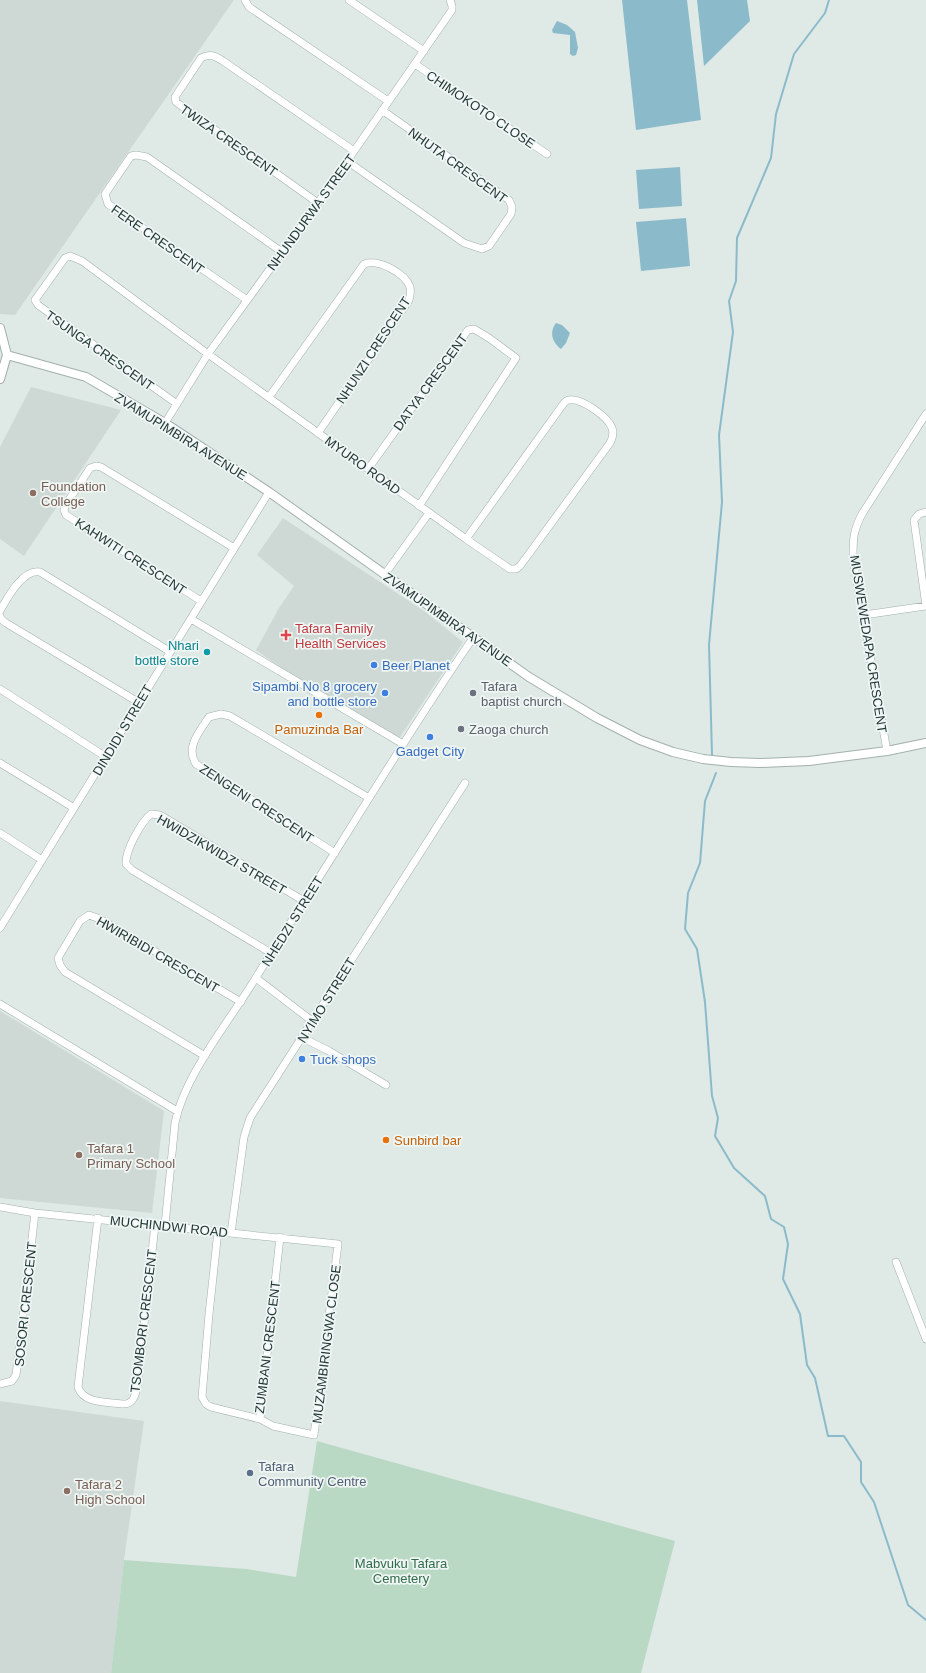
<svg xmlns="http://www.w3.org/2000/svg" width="926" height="1673" viewBox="0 0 926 1673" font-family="Arial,sans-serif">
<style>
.built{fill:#ced9d5}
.green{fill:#bad9c5}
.water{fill:#8bbbca}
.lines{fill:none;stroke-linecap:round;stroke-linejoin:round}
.stream{stroke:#8bbbca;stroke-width:2}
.minor-casing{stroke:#a3b0ad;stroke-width:8}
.tertiary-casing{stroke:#a3b0ad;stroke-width:10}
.minor{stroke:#fff;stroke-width:7}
.tertiary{stroke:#fff;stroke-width:8}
.education-dot{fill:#8d6e63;stroke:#eff6f3;stroke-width:1.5}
.health-dot{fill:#e0444e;stroke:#eff6f3;stroke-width:1.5}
.culture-dot{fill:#0f9aa8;stroke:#eff6f3;stroke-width:1.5}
.shop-dot{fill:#3f7fe0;stroke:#eff6f3;stroke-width:1.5}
.worship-dot{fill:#6b7280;stroke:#eff6f3;stroke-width:1.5}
.food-dot{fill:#e8710a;stroke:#eff6f3;stroke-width:1.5}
.service-dot{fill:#5c6f8a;stroke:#eff6f3;stroke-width:1.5}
.labels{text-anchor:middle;stroke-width:3.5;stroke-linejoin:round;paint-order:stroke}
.street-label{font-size:13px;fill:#223834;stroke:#eff6f3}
.education-label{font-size:13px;fill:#785e54;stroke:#eff6f3;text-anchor:start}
.health-label{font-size:13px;fill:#be3a42;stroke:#eff6f3;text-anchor:start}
.culture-label{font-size:13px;fill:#0d838f;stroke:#eff6f3;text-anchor:end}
.shop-label{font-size:13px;fill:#366cbe;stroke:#eff6f3;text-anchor:start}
.worship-label{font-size:13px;fill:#5b616d;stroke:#eff6f3;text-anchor:start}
.food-label{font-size:13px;fill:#c56008;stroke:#eff6f3}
.service-label{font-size:13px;fill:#4e5e75;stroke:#eff6f3;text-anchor:start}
.park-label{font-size:13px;fill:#306b4c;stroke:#eff6f3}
</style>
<rect width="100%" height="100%" fill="#dfe9e6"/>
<path class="built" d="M 0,0 L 234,0 L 15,315 L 0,314 Z
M 31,387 L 121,410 L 24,556 L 0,539 L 0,447 Z
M 283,518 L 424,611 L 463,642 L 398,740 L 301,682 L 256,650 L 279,608 L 294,586 L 257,555 Z
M 0,1011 L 164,1111 L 152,1213 L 0,1198 Z
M 0,1401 L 144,1421 L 124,1560 L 111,1673 L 0,1673 Z"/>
<path class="green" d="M 317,1441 L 675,1541 L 641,1673 L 111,1673 L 124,1560 L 247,1569 L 296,1577 Z"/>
<path class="water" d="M 622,0 L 687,0 L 701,120 L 636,130 Z
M 697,0 L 747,0 L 750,21 L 704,66 Z
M 557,21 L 567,25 L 575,32 L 578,48 L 576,55 L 573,56 L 570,54 L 570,35 L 553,33 L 552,30 Z
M 680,167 L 682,206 L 639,209 L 636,170 Z
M 686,218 L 690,266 L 641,271 L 636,222 Z
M 556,323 L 562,325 L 570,333 L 566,343 L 561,349 C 552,342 549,332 556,323 Z"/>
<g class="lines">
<path class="stream" d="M 712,755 L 709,645 L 722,502 L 719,435 L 733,332 L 729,301 L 736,281 L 737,238 L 771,158 L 776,114 L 794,54 L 825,13 L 829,0
M 716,773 L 705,801 L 700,863 L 688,893 L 685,929 L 697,949 L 705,1002 L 712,1096 L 718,1118 L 715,1136 L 734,1168 L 765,1196 L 771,1219 L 784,1227 L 788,1244 L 783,1279 L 800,1314 L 807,1365 L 815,1378 L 828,1436 L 844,1436 L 861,1462 L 861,1482 L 874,1502 L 908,1605 L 926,1620"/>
<defs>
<path id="minor" d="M 245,0 L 249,7 L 388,101
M 349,0 L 424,51
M 415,64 L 547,154
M 347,161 L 464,243 L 482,249 L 489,246 L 511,214 L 512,207 L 509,200 L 382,110
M 318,203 L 176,102 L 175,97 L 201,58 C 210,53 215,56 223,61 L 354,151
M 247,300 L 108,204 L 105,194 L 131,156 L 136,155 L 147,157 L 282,252
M 269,397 L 364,264 C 379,259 405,273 410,287 C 411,291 410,296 409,300 L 318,433
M 177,404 L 38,305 L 35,300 L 65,258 L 70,256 L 82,261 L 208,354 L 466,539 L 510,569 L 516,569 L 520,566 L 610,443 C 612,439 614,433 612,428 C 608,417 582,398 569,400 C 567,400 565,402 564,403 L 466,539
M 165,423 L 208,354 L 318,203 L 452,10 L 452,6 L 450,0
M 368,469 L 468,330 L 474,329 L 489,338 L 516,358 L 419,506
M 926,512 L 919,514 L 914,520 L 926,606
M 385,574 L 429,513
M 201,601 L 66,515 L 64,510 L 65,506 L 90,468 L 96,466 L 101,467 L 234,548
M 0,611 C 7,598 23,568 40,572 L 169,651
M 864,615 L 926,606
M 0,616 L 1,619 L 6,623 L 138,702
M 191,619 L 403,744
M 0,689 L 106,757
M 887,751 L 853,559 C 853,540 853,531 862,514 L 926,414
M 0,763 L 74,808
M 0,833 L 42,860
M 335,853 L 196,764 C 185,747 200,731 209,717 L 221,714 L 230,716 L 369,798
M 0,928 L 269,492
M 271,953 L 132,870 L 126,864 C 125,851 141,822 151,814 L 160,815 L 304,901
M 256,978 L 312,1021
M 0,1004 L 177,1111
M 303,1038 L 329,1051 L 386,1085
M 205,1056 L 65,972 L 60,965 L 58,958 L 80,921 L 89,915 L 100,919 L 241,1002
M 0,1207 L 35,1213 L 338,1244 L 314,1435 L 273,1426 L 260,1419
M 98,1218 L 78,1387 C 83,1404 109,1402 124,1404 C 133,1404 135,1396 137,1388 L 155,1225
M 165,1225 L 175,1123 C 185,1074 229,1022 255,979 C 283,935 311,891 339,846 C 383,776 426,706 473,638
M 218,1231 L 209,1314 L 202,1397 L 206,1404 L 211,1407 L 260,1419 L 280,1237
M 231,1233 L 244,1137 L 250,1118 L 465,783
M 896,1262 L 926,1339
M 0,1384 L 12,1381 L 16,1375 L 35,1213"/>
<path id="tertiary" d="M 0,328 L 7,355
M 7,355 L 86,377 L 165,423 L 269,492 L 529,677 L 597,718 L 640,740 L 673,752 L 703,759 L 731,762 L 760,763 L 809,761 L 887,751 L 926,743
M 0,379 L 7,355"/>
</defs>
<use href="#minor" class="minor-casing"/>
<use href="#tertiary" class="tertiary-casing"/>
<use href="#minor" class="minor"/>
<use href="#tertiary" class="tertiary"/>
</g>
<g class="education-dot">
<circle cx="33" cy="493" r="4"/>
<circle cx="79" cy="1155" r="4"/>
<circle cx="67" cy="1491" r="4"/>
</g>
<path class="health-dot" d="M284 629h4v4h4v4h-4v4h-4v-4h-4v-4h4z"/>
<circle class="culture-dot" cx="207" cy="652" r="4"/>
<g class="shop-dot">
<circle cx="374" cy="665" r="4"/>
<circle cx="385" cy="693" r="4"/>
<circle cx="430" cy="737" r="4"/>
<circle cx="302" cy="1059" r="4"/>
</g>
<g class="worship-dot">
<circle cx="473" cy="693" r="4"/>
<circle cx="461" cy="729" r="4"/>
</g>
<g class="food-dot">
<circle cx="319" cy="715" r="4"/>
<circle cx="386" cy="1140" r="4"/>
</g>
<circle class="service-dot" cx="250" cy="1473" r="4"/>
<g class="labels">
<g class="street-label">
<text transform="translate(481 109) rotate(34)" y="5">CHIMOKOTO CLOSE</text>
<text transform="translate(229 140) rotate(35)" y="5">TWIZA CRESCENT</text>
<text transform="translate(458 165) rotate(36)" y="5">NHUTA CRESCENT</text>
<text transform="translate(311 212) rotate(-54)" y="5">NHUNDURWA STREET</text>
<text transform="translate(158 239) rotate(35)" y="5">FERE CRESCENT</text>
<text transform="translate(100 350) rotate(35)" y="5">TSUNGA CRESCENT</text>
<text transform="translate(373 350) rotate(-57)" y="5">NHUNZI CRESCENT</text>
<text transform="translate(430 382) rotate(-54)" y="5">DATYA CRESCENT</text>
<text transform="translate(181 436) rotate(32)" y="5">ZVAMUPIMBIRA AVENUE</text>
<text transform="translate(363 465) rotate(36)" y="5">MYURO ROAD</text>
<text transform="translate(131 556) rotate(33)" y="5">KAHWITI CRESCENT</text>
<text transform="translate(448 619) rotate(35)" y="5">ZVAMUPIMBIRA AVENUE</text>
<text transform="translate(869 644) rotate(81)" y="5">MUSWEWEDAPA CRESCENT</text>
<text transform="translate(122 730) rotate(-59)" y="5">DINDIDI STREET</text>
<text transform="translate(257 803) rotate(33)" y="5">ZENGENI CRESCENT</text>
<text transform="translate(222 854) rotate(30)" y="5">HWIDZIKWIDZI STREET</text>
<text transform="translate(292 921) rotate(-58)" y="5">NHEDZI STREET</text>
<text transform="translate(158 954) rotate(30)" y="5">HWIRIBIDI CRESCENT</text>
<text transform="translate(326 1000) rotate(-58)" y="5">NYIMO STREET</text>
<text transform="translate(169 1226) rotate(6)" y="5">MUCHINDWI ROAD</text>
<text transform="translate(25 1304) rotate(-84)" y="5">SOSORI CRESCENT</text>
<text transform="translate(143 1321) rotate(-83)" y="5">TSOMBORI CRESCENT</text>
<text transform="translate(326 1344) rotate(-83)" y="5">MUZAMBIRINGWA CLOSE</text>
<text transform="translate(267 1347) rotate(-83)" y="5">ZUMBANI CRESCENT</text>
</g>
<g class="education-label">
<text x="41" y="491">Foundation<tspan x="41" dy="15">College</tspan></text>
<text x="87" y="1153">Tafara 1<tspan x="87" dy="15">Primary School</tspan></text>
<text x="75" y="1489">Tafara 2<tspan x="75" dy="15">High School</tspan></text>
</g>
<g class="health-label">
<text x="295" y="633">Tafara Family<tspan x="295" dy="15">Health Services</tspan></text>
</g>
<g class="culture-label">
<text x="199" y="650">Nhari<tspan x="199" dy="15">bottle store</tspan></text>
</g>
<g class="shop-label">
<text x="382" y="670">Beer Planet</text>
<text x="377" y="691" text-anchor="end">Sipambi No 8 grocery<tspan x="377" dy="15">and bottle store</tspan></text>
<text x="430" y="756" text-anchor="middle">Gadget City</text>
<text x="310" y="1064">Tuck shops</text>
</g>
<g class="worship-label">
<text x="481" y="691">Tafara<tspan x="481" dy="15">baptist church</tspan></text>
<text x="469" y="734">Zaoga church</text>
</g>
<g class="food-label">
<text x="319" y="734">Pamuzinda Bar</text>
<text x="394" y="1145" text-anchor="start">Sunbird bar</text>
</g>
<g class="service-label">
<text x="258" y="1471">Tafara<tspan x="258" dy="15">Community Centre</tspan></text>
</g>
<g class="park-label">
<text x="401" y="1568">Mabvuku Tafara<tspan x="401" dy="15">Cemetery</tspan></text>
</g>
</g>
</svg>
